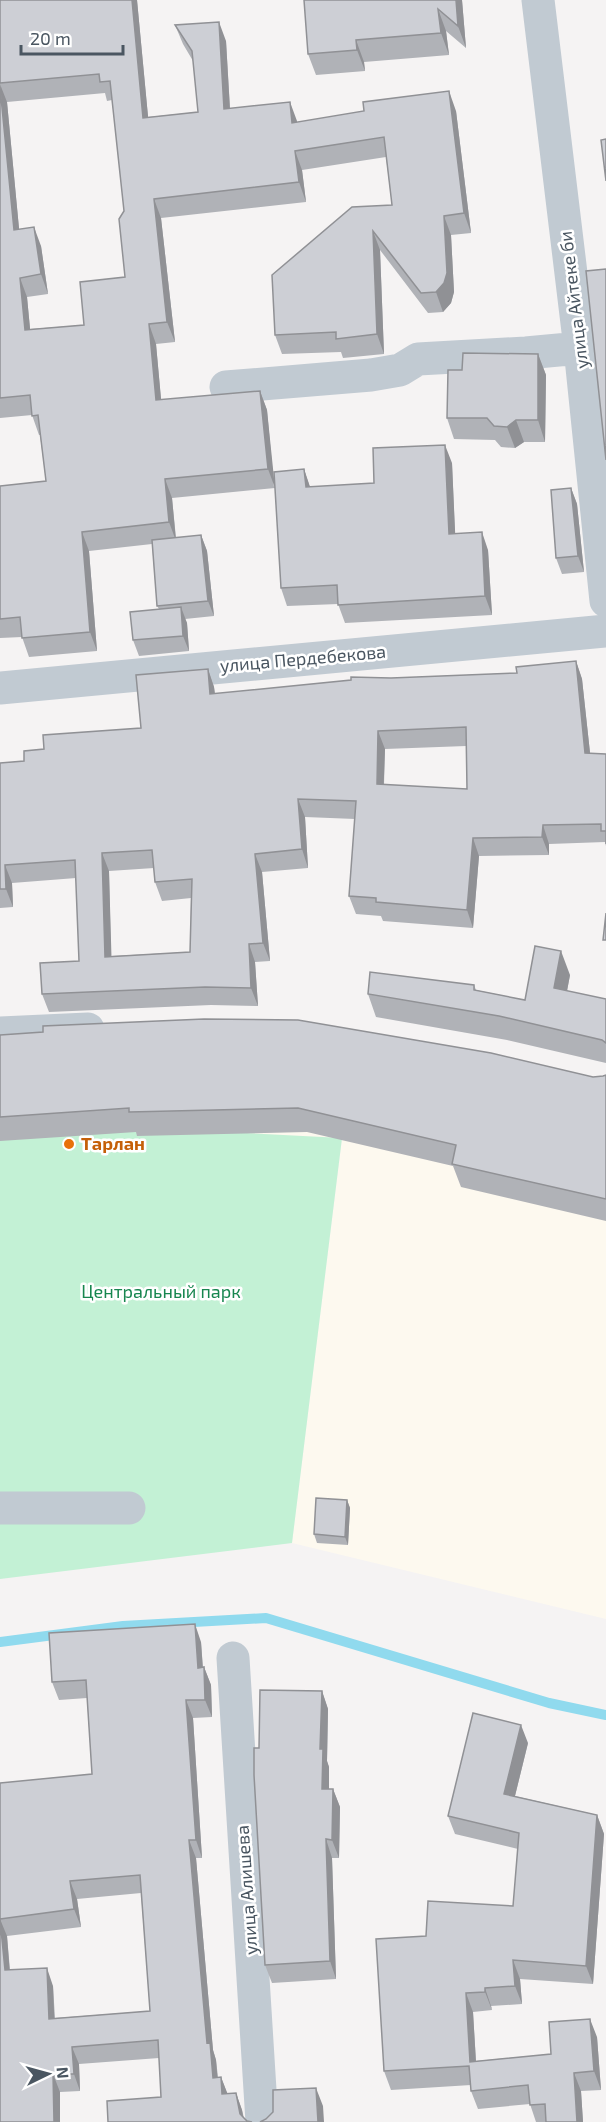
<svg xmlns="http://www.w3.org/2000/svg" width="606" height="2122" viewBox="0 0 606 2122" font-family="'Exo 2',sans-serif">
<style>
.commercial{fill:#fdf9ef}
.green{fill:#c3f1d5}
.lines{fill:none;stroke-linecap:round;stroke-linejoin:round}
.stream{stroke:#90daee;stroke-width:10}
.minor{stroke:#c1cad2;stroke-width:33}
.wall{fill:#b0b2b7;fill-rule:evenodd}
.shaded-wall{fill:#909195}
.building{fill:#cdcfd5;stroke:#909195;stroke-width:1.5;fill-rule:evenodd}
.food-dot{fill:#e8710a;stroke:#fff;stroke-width:2}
.labels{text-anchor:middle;stroke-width:5;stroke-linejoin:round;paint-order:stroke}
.street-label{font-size:18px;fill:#4a5661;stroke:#fff}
.food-label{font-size:18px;font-weight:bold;fill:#c56008;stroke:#fff;text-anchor:start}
.park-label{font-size:18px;fill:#17864f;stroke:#fff}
</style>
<rect width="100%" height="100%" fill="#f5f3f3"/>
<path class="commercial" d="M 606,1114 L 606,1619 L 292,1543 L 342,1139 L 146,1128 Z"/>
<path class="green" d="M 0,1073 L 147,1128 L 342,1138 L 292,1543 L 0,1579 Z"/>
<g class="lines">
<path class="stream" d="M 0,1642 L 123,1626 L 266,1618 L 549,1703 L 606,1715"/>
<path class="minor" d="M 538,0 L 580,348 L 606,601
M 226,387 L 371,375 L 400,370 L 418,359 L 526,353 L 580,348
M 0,688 L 606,631
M 0,1033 L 88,1029
M 0,1508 L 129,1508
M 233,1658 L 262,2122"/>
</g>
<path class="wall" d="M 0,0 L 137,0 L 148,117 L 198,112 L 193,61 L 183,44 L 175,25 L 226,41 L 230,108 L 297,122 L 456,111 L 471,233 L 451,235 L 454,292 L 451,303 L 443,312 L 428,313 L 380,250 L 384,354 L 343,358 L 341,352 L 282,354 L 275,335 L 392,205 L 386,157 L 302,170 L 306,202 L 161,218 L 175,342 L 156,344 L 161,400 L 260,391 L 267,410 L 274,487 L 304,469 L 310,487 L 374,483 L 452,463 L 455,534 L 488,550 L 492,615 L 345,623 L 338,604 L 287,606 L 281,588 L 275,488 L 172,498 L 176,538 L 201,535 L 207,551 L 214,616 L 185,619 L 187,623 L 189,651 L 139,656 L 133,640 L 159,609 L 157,606 L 152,544 L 89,551 L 97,651 L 29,657 L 22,637 L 0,638 L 0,486 L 46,481 L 40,435 L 39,435 L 32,415 L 0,418 ZM 105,93 L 107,101 L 112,100 L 124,211 L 125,277 L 84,325 L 30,329 L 27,297 L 48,294 L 41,246 L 19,229 L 7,102 Z
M 462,0 L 466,48 L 446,31 L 449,55 L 364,62 L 365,71 L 316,75 L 308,54 Z
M 538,354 L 546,375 L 545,442 L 524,442 L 515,448 L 501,447 L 495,440 L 454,439 L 447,418 L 462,370 Z
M 571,488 L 577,504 L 584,572 L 562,574 L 556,558 Z
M 576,661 L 582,679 L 590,753 L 606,754 L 606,846 L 605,842 L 549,844 L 549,855 L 479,856 L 473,928 L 383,921 L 381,916 L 356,914 L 349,896 L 355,819 L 305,817 L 308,868 L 262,872 L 270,961 L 255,962 L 258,1006 L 211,1005 L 49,1012 L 42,994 L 79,961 L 76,878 L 12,883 L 13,907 L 0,908 L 0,763 L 24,761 L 44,749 L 141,728 L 208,669 L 214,687 L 215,694 L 391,678 L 517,673 ZM 466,746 L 467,789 L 384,785 L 385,749 ZM 154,868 L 155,882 L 162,901 L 191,898 L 190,952 L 111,956 L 109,871 Z
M 570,975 L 567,991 L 606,999 L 606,1063 L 507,1040 L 376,1017 L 368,994 L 474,985 L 476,990 L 525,1000 Z
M 0,1035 L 593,1077 L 603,1076 L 606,1075 L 606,1221 L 461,1187 L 453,1166 L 307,1132 L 137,1136 L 136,1132 L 0,1141 Z
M 347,1500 L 350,1508 L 348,1545 L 317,1543 L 314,1534 Z
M 201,1642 L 203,1668 L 204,1667 L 211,1685 L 212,1717 L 193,1718 L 202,1858 L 196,1858 L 213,2050 L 216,2060 L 218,2077 L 221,2077 L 227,2093 L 236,2093 L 242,2110 L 244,2118 L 247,2121 L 161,2097 L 159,2058 L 79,2064 L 80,2091 L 60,2092 L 60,2122 L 0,2122 L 0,1783 L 92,1774 L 87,1698 L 59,1700 L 52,1682 ZM 141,1893 L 150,2011 L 55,2018 L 53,1986 L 10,1970 L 7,1936 L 81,1927 L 77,1899 Z
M 322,1691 L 328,1709 L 327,1761 L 329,1767 L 329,1789 L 333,1789 L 340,1807 L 339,1858 L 332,1858 L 336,1979 L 272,1983 L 265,1965 L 259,1748 Z
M 528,1743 L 515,1796 L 597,1815 L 604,1834 L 593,1984 L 520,1979 L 522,2004 L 491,2006 L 492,2010 L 473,2012 L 476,2061 L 551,2054 L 597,2037 L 601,2090 L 581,2091 L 583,2122 L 536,2122 L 530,2104 L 478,2109 L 471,2091 L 471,2085 L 391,2090 L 384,2071 L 426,1936 L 513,1906 L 518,1849 L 455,1834 L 448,1816 Z"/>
<path class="shaded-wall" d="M 132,0 L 137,0 L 150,137 L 143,118 Z
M 456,0 L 462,0 L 466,48 L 458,26 Z
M 438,9 L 446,31 L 449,55 L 441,33 Z
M 219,22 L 226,41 L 231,128 L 224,109 Z
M 356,40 L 364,62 L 365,71 L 357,50 Z
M 0,84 L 7,102 L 21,249 L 14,230 Z
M 449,91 L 456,111 L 471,233 L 464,213 Z
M 290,102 L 297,121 L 299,142 L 292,123 Z
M 295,151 L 302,170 L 306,202 L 299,182 Z
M 154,199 L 161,218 L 175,342 L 167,322 Z
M 444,216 L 451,235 L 454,292 L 451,303 L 443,312 L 436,292 Z
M 34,227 L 41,246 L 48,294 L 41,274 Z
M 373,231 L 380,250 L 384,354 L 377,334 Z
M 20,278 L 27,297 L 32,349 L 25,330 Z
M 149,324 L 156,344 L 163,420 L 156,400 Z
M 538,354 L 546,375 L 545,442 L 538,420 Z
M 260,391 L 267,410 L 275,488 L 268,469 Z
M 516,420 L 524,442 L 515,448 L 507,427 Z
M 445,445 L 452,463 L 456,552 L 449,534 Z
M 304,469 L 310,487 L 306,487 Z
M 165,479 L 172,498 L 176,541 L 169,522 Z
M 571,488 L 577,504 L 584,572 L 578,556 Z
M 82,532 L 89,551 L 97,651 L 90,632 Z
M 482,532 L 488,550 L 492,615 L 485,596 Z
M 201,535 L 207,551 L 214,616 L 208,601 Z
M 181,607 L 187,623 L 189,651 L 183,636 Z
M 576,661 L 582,679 L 592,771 L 585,753 Z
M 208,669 L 214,687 L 217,712 L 210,694 Z
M 378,731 L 385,749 L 383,803 L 377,784 Z
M 298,799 L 305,817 L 308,868 L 302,849 Z
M 543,825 L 549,844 L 549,855 L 542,837 Z
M 473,838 L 479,856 L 473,928 L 467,910 Z
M 102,853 L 109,871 L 112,975 L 105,957 Z
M 255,854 L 262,872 L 270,961 L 263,943 Z
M 5,865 L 12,883 L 13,907 L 6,889 Z
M 249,944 L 255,962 L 258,1006 L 251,988 Z
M 561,951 L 570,975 L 563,1012 L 554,988 Z
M 347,1500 L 350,1508 L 348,1545 L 345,1537 Z
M 195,1624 L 201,1642 L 204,1686 L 198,1668 Z
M 204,1667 L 211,1685 L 212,1717 L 205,1700 Z
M 322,1691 L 328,1709 L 327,1761 L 329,1767 L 329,1807 L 322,1789 L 320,1749 Z
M 186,1700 L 193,1718 L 202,1858 L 196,1840 Z
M 521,1725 L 528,1743 L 511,1812 L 504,1794 Z
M 333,1789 L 340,1807 L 339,1858 L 332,1840 Z
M 597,1815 L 604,1834 L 593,1984 L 586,1966 Z
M 326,1839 L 332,1858 L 336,1979 L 330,1961 Z
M 189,1840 L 196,1858 L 213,2050 L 216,2060 L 219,2096 L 213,2078 L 207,2043 Z
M 70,1881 L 77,1899 L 81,1927 L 74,1909 Z
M 0,1919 L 7,1936 L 11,1988 L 5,1970 Z
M 513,1960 L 520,1979 L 522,2004 L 515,1986 Z
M 47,1968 L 53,1986 L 55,2037 L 49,2019 Z
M 485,1988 L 491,2006 L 492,2010 L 485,1992 Z
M 466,1993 L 473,2012 L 477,2080 L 470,2062 Z
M 590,2019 L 597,2037 L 601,2090 L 594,2071 Z
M 72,2047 L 79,2064 L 80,2091 L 74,2074 Z
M 574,2073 L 581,2091 L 583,2122 L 577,2122 Z
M 53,2074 L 60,2092 L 60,2122 L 54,2122 Z
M 221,2077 L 228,2095 L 222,2094 Z
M 316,2088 L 323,2106 L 324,2122 L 318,2122 Z
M 236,2093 L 242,2110 L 244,2122 L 240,2114 Z"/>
<path class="building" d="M 0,0 L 132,0 L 143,118 L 198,112 L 192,51 L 175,25 L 219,22 L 224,109 L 290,102 L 292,123 L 364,111 L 363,102 L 449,91 L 464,213 L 444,216 L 447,273 L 444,283 L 436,292 L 421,293 L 373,231 L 377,334 L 336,339 L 336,332 L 275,335 L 272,275 L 352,207 L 392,205 L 384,137 L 295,151 L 299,182 L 154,199 L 167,322 L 149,324 L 156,400 L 260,391 L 268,469 L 165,479 L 169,522 L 82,532 L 90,632 L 22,638 L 20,617 L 0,619 L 0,486 L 46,481 L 38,415 L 32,416 L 30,395 L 0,398 L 0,87 L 14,230 L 34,227 L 41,274 L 20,278 L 25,330 L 84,325 L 80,282 L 125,277 L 119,219 L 124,211 L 110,81 L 100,82 L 99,74 L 0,83 Z
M 304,0 L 456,0 L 458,26 L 438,9 L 441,33 L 356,40 L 357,50 L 308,54 Z
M 606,139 L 606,181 L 601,140 Z
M 606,269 L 606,460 L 586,271 Z
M 463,353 L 538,354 L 538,420 L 516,420 L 507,427 L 494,426 L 487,418 L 447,418 L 448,370 L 462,370 Z
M 445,445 L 449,534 L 482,532 L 485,596 L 338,605 L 337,585 L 281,588 L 274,472 L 304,469 L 306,487 L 374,483 L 373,448 Z
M 571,488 L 578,556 L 556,558 L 551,490 Z
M 201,535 L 208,601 L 157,606 L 152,540 Z
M 181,607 L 183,636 L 133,640 L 130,612 Z
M 576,661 L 585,753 L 606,754 L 606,844 L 606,831 L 601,831 L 601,824 L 543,825 L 542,837 L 473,838 L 467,910 L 376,902 L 376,898 L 349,896 L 356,801 L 298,799 L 302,849 L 255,854 L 263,943 L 249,944 L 251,988 L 205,987 L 42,994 L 40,963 L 79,961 L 75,860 L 5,865 L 6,889 L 0,889 L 0,763 L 24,761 L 24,751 L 44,749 L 43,735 L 141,728 L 136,675 L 208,669 L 210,694 L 351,680 L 351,677 L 391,678 L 517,673 L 516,667 ZM 466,727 L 467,789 L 377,784 L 378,731 ZM 152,850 L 155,882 L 192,879 L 190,952 L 105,957 L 102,853 Z
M 606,913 L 606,940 L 603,940 Z
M 535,946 L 561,951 L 554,988 L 606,999 L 606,1043 L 602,1040 L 499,1016 L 368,994 L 370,972 L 474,985 L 474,990 L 525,1000 Z
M 204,1019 L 298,1020 L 491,1053 L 593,1077 L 603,1076 L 606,1075 L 606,1199 L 452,1164 L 456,1145 L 298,1108 L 129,1112 L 129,1108 L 0,1117 L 0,1035 L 43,1032 L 43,1026 Z
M 316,1498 L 347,1500 L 345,1537 L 314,1534 Z
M 195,1624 L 198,1668 L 204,1667 L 205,1700 L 186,1700 L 196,1840 L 189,1840 L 207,2043 L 210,2042 L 213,2078 L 221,2077 L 222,2094 L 236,2093 L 240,2114 L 247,2121 L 252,2122 L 108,2122 L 107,2101 L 161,2097 L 158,2040 L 72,2047 L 74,2074 L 53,2074 L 54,2122 L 0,2122 L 0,1783 L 92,1774 L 86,1680 L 52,1682 L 49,1633 ZM 140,1875 L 150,2011 L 49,2019 L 47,1968 L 5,1970 L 0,1919 L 74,1909 L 70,1881 Z
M 260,1690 L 322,1691 L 320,1749 L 323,1749 L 322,1789 L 333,1789 L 332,1840 L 326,1839 L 330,1961 L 265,1965 L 254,1775 L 254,1748 L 259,1748 Z
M 473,1713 L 521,1725 L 504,1794 L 597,1815 L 586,1966 L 513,1960 L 515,1986 L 485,1988 L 485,1992 L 466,1993 L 470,2062 L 551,2054 L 549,2022 L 590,2019 L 594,2071 L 574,2073 L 577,2122 L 546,2122 L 545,2104 L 530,2105 L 528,2085 L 471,2091 L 469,2066 L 384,2071 L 376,1939 L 426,1936 L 428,1901 L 513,1906 L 519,1833 L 448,1816 Z
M 316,2088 L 318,2122 L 260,2122 L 266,2119 L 273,2112 L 273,2090 Z"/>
<circle class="food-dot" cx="69" cy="1144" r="6"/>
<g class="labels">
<g class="street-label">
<text transform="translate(574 300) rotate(-97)" y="6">улица Айтеке би</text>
<text transform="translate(303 659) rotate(-5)" y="6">улица Пердебекова</text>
<text transform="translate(247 1890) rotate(-94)" y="6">улица Алишева</text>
</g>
<g class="food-label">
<text x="81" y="1150">Тарлан</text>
</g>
<g class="park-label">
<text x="161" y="1298">Центральный парк</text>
</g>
</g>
<g transform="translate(48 2074) rotate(85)" stroke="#ffffff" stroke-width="4.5" paint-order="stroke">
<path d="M0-4.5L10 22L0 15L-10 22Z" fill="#4a5661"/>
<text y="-9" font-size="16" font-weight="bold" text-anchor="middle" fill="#4a5661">N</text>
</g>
<path d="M21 45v9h102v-9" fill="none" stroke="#4a5661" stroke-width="3"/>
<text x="30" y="45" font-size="18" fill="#4a5661" stroke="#ffffff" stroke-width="4.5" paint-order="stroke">20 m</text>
</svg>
